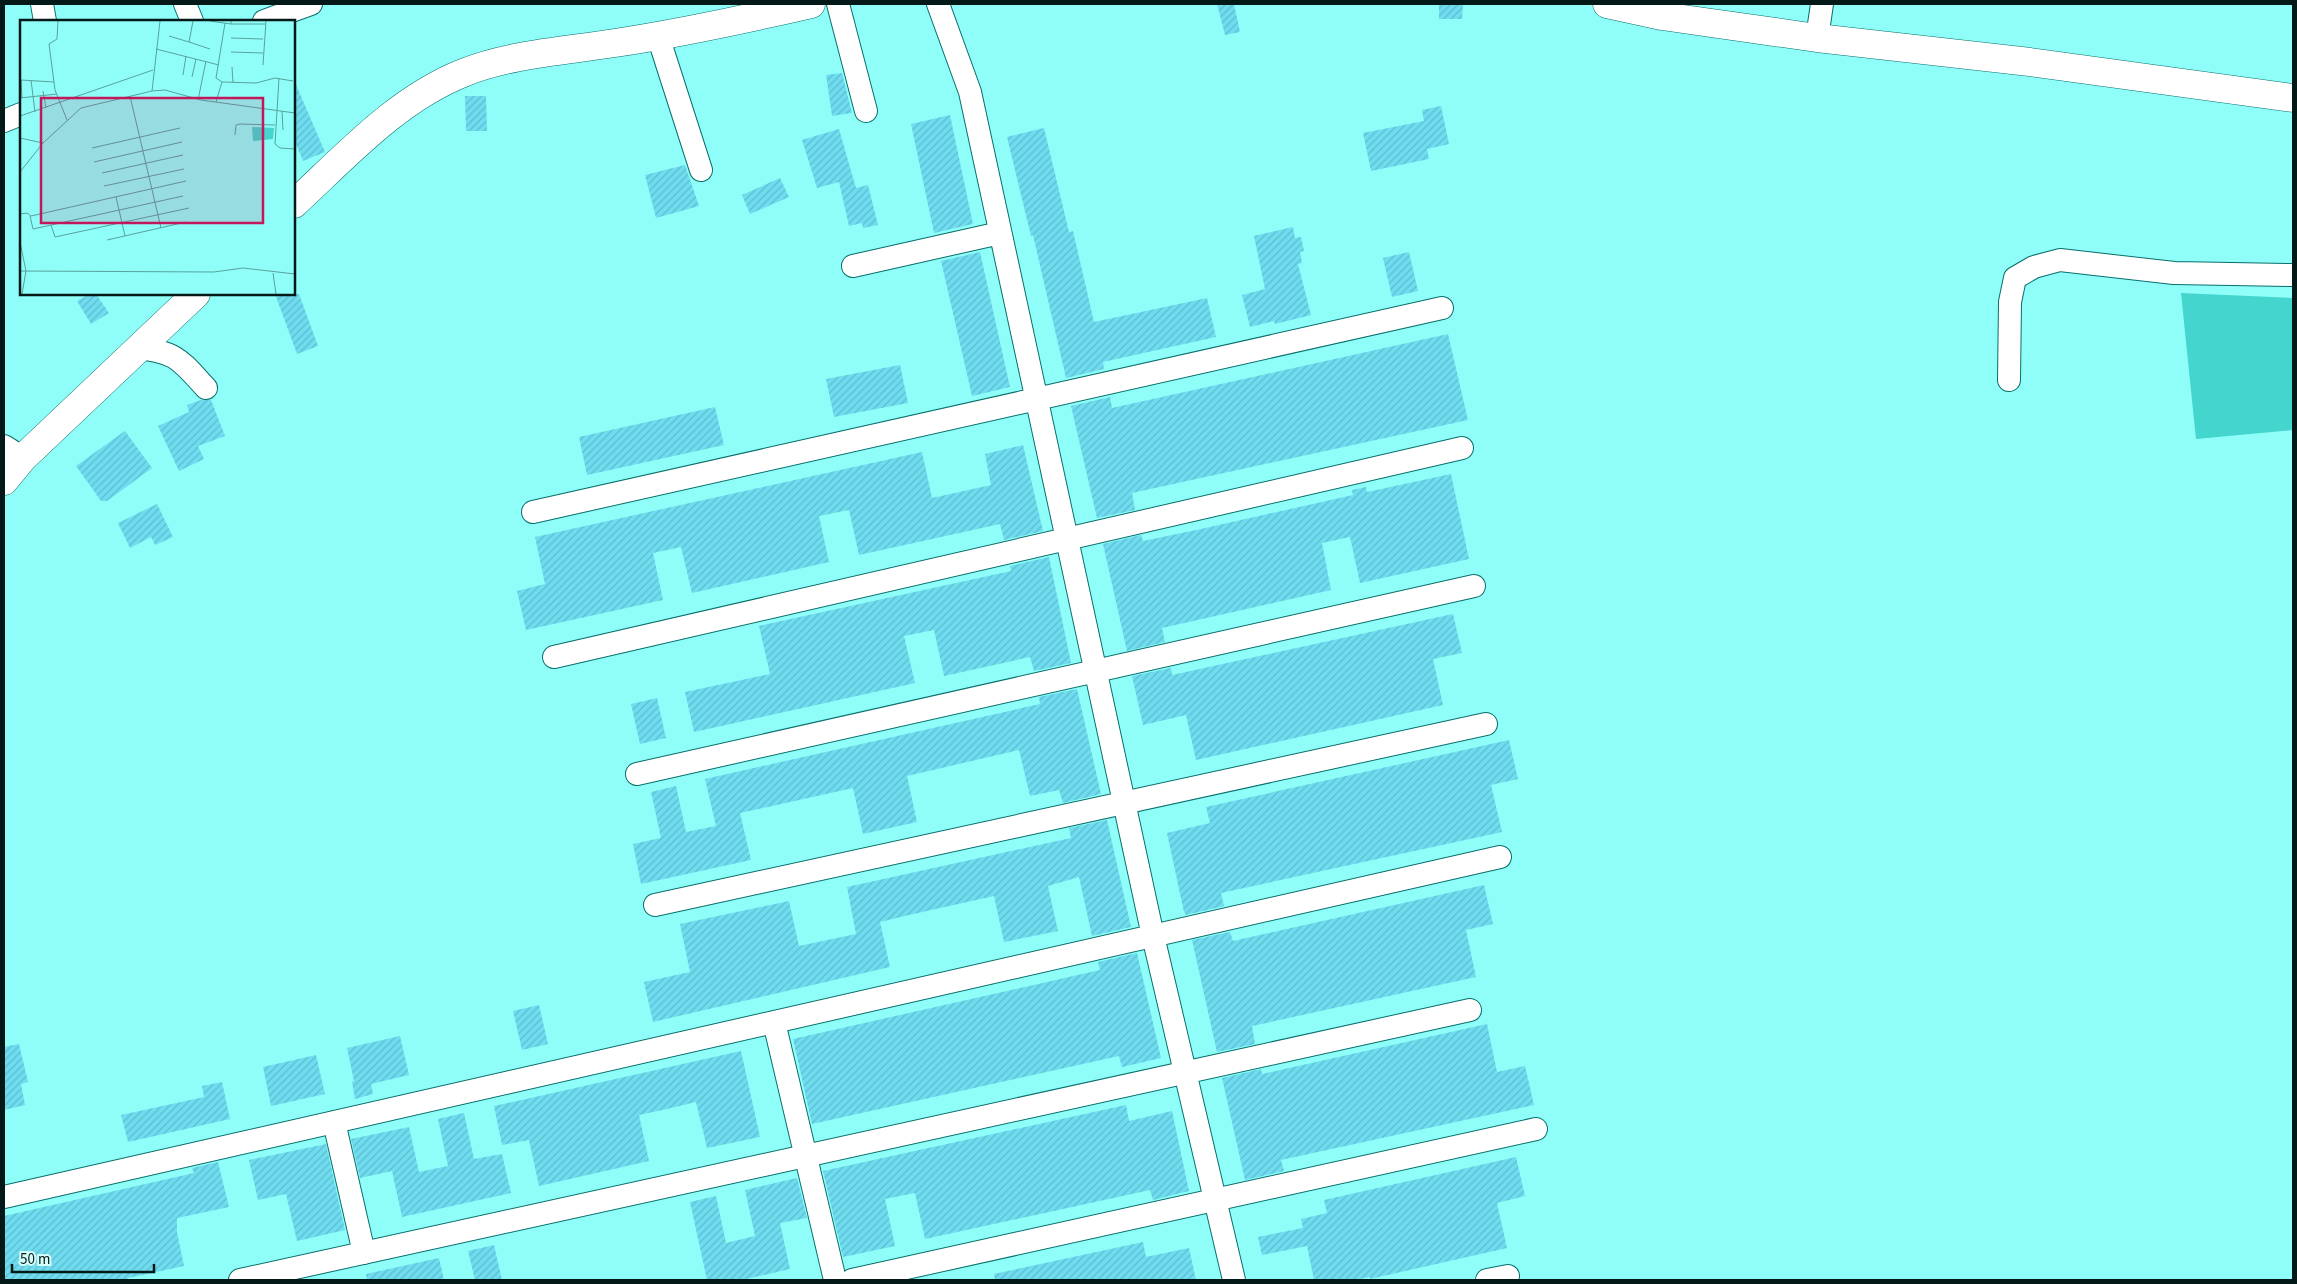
<svg xmlns="http://www.w3.org/2000/svg" width="2297" height="1284" viewBox="0 0 2297 1284" font-family="'Source Sans 3',sans-serif">
<style>
.water{fill:#44d5ce}
.building{fill:url(#building-hatch)}
.lines{fill:none;stroke-linecap:round;stroke-linejoin:round}
.minor-casing{stroke:#086f6c;stroke-width:24}
.major-casing{stroke:#086f6c;stroke-width:29}
.minor{stroke:#fff;stroke-width:22}
.major{stroke:#fff;stroke-width:28}
.inset-road{fill:none;stroke:#57a29e;stroke-width:1}
.view{fill:#c2185b;fill-opacity:0.15;stroke:#c2185b;stroke-width:2.5}
.inset-edge{fill:none;stroke:#021918;stroke-width:2.5}
</style>
<defs>
<pattern id="building-hatch" width="6" height="6" patternUnits="userSpaceOnUse" patternTransform="scale(1.25)"><rect width="6" height="6" fill="#6fdcf0"/><path d="M-1 1l2-2M0 6l6-6M5 7l2-2" fill="none" stroke="#5ebccd"/></pattern>
</defs>
<rect width="100%" height="100%" fill="#8ffef8"/>
<path class="water" d="M 2181,293 L 2293,298 L 2293,430 L 2196,439 Z"/>
<path class="building" d="M 1217,4 L 1234,4 L 1240,32 L 1225,35 Z
M 1439,4 L 1463,4 L 1462,19 L 1439,19 Z
M 842,73 L 852,113 L 832,116 L 826,75 Z
M 294,80 L 325,152 L 303,161 L 294,139 Z
M 465,96 L 486,96 L 487,131 L 466,131 Z
M 1441,106 L 1449,144 L 1427,149 L 1429,159 L 1371,171 L 1363,133 L 1424,121 L 1422,110 Z
M 950,115 L 973,224 L 934,233 L 911,124 Z
M 1044,128 L 1069,232 L 1073,231 L 1094,322 L 1207,298 L 1216,337 L 1103,362 L 1104,369 L 1066,378 L 1033,235 L 1031,236 L 1007,137 Z
M 839,129 L 856,188 L 868,185 L 878,225 L 863,228 L 862,223 L 849,226 L 839,182 L 817,188 L 802,140 Z
M 685,165 L 699,206 L 656,218 L 645,175 Z
M 780,178 L 789,197 L 750,214 L 742,195 Z
M 1293,227 L 1295,238 L 1301,237 L 1304,251 L 1300,252 L 1302,263 L 1298,264 L 1311,315 L 1275,324 L 1274,321 L 1250,327 L 1242,295 L 1265,289 L 1254,236 Z
M 980,252 L 1010,387 L 972,396 L 941,261 Z
M 1409,252 L 1418,291 L 1392,297 L 1383,258 Z
M 90,294 L 96,294 L 109,313 L 91,324 L 77,301 Z
M 275,294 L 299,294 L 318,346 L 297,354 Z
M 1448,334 L 1468,420 L 1132,493 L 1135,510 L 1097,518 L 1071,406 L 1110,397 L 1112,408 Z
M 900,365 L 908,403 L 834,417 L 826,379 Z
M 201,400 L 211,400 L 225,436 L 198,446 L 204,459 L 179,471 L 158,426 L 189,412 L 187,405 Z
M 715,407 L 724,445 L 587,475 L 579,437 Z
M 125,431 L 152,468 L 107,501 L 101,501 L 76,466 Z
M 1023,445 L 1043,531 L 1004,540 L 1000,524 L 859,555 L 849,510 L 819,516 L 829,562 L 692,593 L 681,547 L 653,553 L 663,600 L 526,630 L 517,591 L 545,584 L 535,537 L 922,452 L 932,498 L 991,485 L 985,454 Z
M 1451,474 L 1469,559 L 1360,583 L 1350,537 L 1322,543 L 1331,590 L 1162,628 L 1165,642 L 1127,651 L 1103,544 L 1141,535 L 1143,541 L 1201,529 L 1353,495 L 1352,490 L 1366,487 L 1367,492 Z
M 157,504 L 173,537 L 155,545 L 151,537 L 130,548 L 118,523 Z
M 1049,557 L 1071,663 L 1034,671 L 1030,657 L 944,676 L 934,630 L 904,636 L 915,683 L 694,732 L 685,692 L 770,674 L 759,626 L 1011,571 L 1010,566 Z
M 1453,614 L 1462,653 L 1433,659 L 1443,705 L 1196,760 L 1186,715 L 1143,725 L 1132,676 L 1171,668 L 1172,675 Z
M 1077,689 L 1101,794 L 1063,803 L 1059,790 L 1030,796 L 1019,750 L 907,776 L 917,822 L 863,834 L 853,788 L 740,813 L 751,860 L 641,884 L 633,844 L 661,838 L 651,792 L 676,786 L 686,832 L 716,826 L 705,779 L 1040,704 L 1039,697 Z
M 657,698 L 666,738 L 640,744 L 631,704 Z
M 1509,740 L 1518,779 L 1491,785 L 1502,832 L 1221,893 L 1224,906 L 1186,915 L 1184,912 L 1167,833 L 1210,823 L 1206,807 Z
M 1107,820 L 1131,927 L 1092,936 L 1079,877 L 1048,886 L 1058,931 L 1004,942 L 994,896 L 909,915 L 880,922 L 890,967 L 653,1022 L 644,982 L 690,972 L 680,924 L 789,901 L 799,946 L 856,934 L 847,887 L 1071,838 L 1069,828 Z
M 1484,885 L 1493,924 L 1466,930 L 1476,977 L 1252,1026 L 1255,1044 L 1217,1052 L 1192,940 L 1230,932 L 1233,941 Z
M 1137,953 L 1161,1058 L 1122,1067 L 1119,1056 L 812,1124 L 793,1039 L 1100,970 L 1098,962 Z
M 539,1005 L 548,1044 L 522,1050 L 513,1011 Z
M 1487,1024 L 1497,1072 L 1525,1066 L 1534,1105 L 1281,1160 L 1284,1171 L 1245,1180 L 1222,1078 L 1261,1069 L 1262,1074 Z
M 400,1036 L 409,1075 L 371,1084 L 373,1094 L 355,1099 L 352,1082 L 354,1081 L 347,1048 Z
M 19,1044 L 28,1082 L 21,1084 L 25,1105 L 4,1110 L 4,1047 Z
M 741,1051 L 760,1137 L 707,1148 L 696,1102 L 667,1109 L 639,1115 L 649,1161 L 539,1186 L 529,1140 L 502,1145 L 494,1106 Z
M 316,1055 L 325,1094 L 271,1106 L 263,1067 Z
M 222,1082 L 230,1119 L 128,1142 L 121,1115 L 204,1097 L 202,1086 Z
M 1126,1105 L 1129,1121 L 1172,1111 L 1189,1191 L 1153,1200 L 1150,1190 L 925,1239 L 915,1193 L 885,1199 L 895,1246 L 843,1257 L 823,1171 Z
M 464,1113 L 474,1159 L 502,1154 L 511,1193 L 402,1217 L 392,1171 L 360,1178 L 351,1139 L 409,1127 L 419,1172 L 448,1166 L 438,1119 Z
M 326,1144 L 345,1230 L 297,1241 L 286,1194 L 258,1200 L 249,1160 Z
M 1516,1157 L 1525,1196 L 1497,1203 L 1507,1248 L 1370,1279 L 1370,1277 L 1354,1280 L 1314,1280 L 1307,1246 L 1262,1255 L 1258,1237 L 1303,1228 L 1301,1219 L 1327,1213 L 1324,1200 Z
M 218,1162 L 229,1207 L 177,1218 L 177,1232 L 184,1266 L 128,1278 L 128,1280 L 4,1280 L 4,1216 L 194,1173 L 192,1168 Z
M 797,1178 L 807,1218 L 780,1223 L 790,1269 L 742,1280 L 707,1280 L 690,1202 L 716,1196 L 726,1243 L 755,1236 L 745,1190 Z
M 1143,1242 L 1146,1257 L 1189,1248 L 1196,1280 L 995,1280 L 994,1274 Z
M 494,1245 L 502,1280 L 475,1280 L 468,1251 Z
M 439,1258 L 444,1280 L 367,1280 L 366,1274 Z"/>
<g class="lines">
<defs>
<path id="minor" d="M 42,4 L 45,21
M 185,4 L 192,21
M 838,4 L 866,111
M 938,4 L 970,92 L 1153,936 L 1234,1280
M 264,21 L 311,4
M 658,36 L 701,170
M 1817,38 L 1822,4
M 4,121 L 21,114
M 853,266 L 1000,233
M 137,348 C 177,352 180,360 206,388
M 2009,380 L 2010,302 L 2015,278 L 2034,267 L 2060,260 L 2174,273 L 2293,275
M 4,446 L 23,458
M 533,512 L 1442,308
M 554,657 L 1462,448
M 637,774 L 1474,586
M 655,905 L 1486,724
M 774,1022 L 835,1280
M 334,1122 L 364,1253
M 4,1197 L 1500,857
M 240,1280 L 1470,1010
M 852,1280 L 1536,1129
M 1487,1280 L 1508,1276"/>
<path id="major" d="M 1607,4 L 1662,16 L 1817,38 L 2030,62 L 2293,98
M 294,204 C 346,156 396,100 463,73 C 510,54 565,51 615,43 C 681,33 746,19 811,4
M 4,481 L 23,458 L 196,294"/>
</defs>
<use href="#minor" class="minor-casing"/>
<use href="#major" class="major-casing"/>
<use href="#minor" class="minor"/>
<use href="#major" class="major"/>
</g>
<g transform="translate(20 20)">
<rect width="275" height="275" fill="#8ffef8"/>
<path d="M 232,107 L 254,108 L 253,119 L 233,121 Z" fill="#44d5ce"/>
<path class="inset-road" d="M 38,1 L 37,19 L 29,24 L 35,70 L 47,100M 190,1 L 211,4 L 211,1M 211,4 L 245,4M 149,16 L 169,22 L 173,1M 211,18 L 243,19M 169,22 L 190,29M 136,29 L 199,45M 211,32 L 243,33M 243,45 L 246,1M 212,47 L 213,63M 163,55 L 166,36M 172,57 L 176,39M 259,58 L 255,124 L 260,128 L 275,129M 11,60 L 15,92M 202,62 L 236,63 L 255,58 L 273,61M 23,71 L 26,88M 132,71 L 140,1M 110,76 L 141,208M 0,78 L 37,74M 2,78 L 1,60 L 34,62M 178,80 L 186,41M 196,82 L 202,62 L 196,58 L 205,3M 262,91 L 263,110M 0,96 L 133,50M 215,115 L 216,105 L 220,104 L 255,105M 0,118 L 23,123M 72,128 L 160,108M 74,142 L 162,122M 0,152 L 23,123 L 61,88 L 132,71 L 145,70 L 181,80 L 275,93M 82,153 L 163,135M 84,166 L 164,149M 96,177 L 105,216M 0,194 L 7,193 L 11,196 L 166,161M 10,196 L 13,209 L 163,176M 31,205 L 35,217 L 169,188M 87,220 L 166,202M 0,222 L 6,251 L 2,274M 0,251 L 194,252 L 223,248 L 275,254M 253,253 L 256,274"/>
<path class="view" d="M 21,78 L 243,78 L 243,203 L 21,203 Z"/>
<rect width="275" height="275" class="inset-edge"/>
</g>
<rect width="2297" height="1284" fill="none" stroke="#021918" stroke-width="10"/>
<path d="M12 1264v8h142v-8" fill="none" stroke="#021918" stroke-width="2.5"/>
<text x="20" y="1264" font-size="15" fill="#021918" stroke="#d6fffb" stroke-width="4" paint-order="stroke">50 m</text>
</svg>
